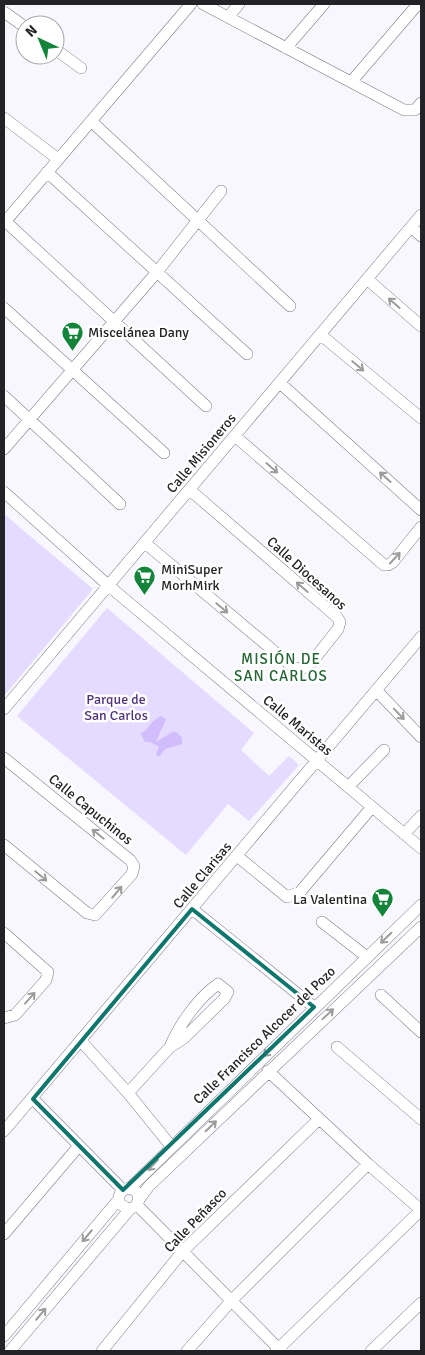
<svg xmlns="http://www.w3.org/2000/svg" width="425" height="1355" viewBox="0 0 425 1355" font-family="Signika,sans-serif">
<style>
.green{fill:#e5daff}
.water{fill:#d1bdfc}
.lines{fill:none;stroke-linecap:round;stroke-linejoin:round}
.minor-casing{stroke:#7d7a85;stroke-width:12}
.minor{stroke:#fff;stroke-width:11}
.oneway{stroke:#9c9c9d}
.marked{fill:none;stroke:#0f766e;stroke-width:4;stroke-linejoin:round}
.labels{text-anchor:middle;stroke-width:5;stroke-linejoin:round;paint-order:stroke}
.poi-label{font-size:14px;fill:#232226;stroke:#fff;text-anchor:start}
.street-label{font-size:14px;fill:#232226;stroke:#fff}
.park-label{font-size:14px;fill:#51347e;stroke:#fff}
.neighbourhood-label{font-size:15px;letter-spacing:1px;fill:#246435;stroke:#fff}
</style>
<rect width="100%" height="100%" fill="#f8f6fe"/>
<path class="green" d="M 4,514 L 93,589 L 4,696 Z
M 107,608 L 254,733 L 241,750 L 269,776 L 289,756 L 299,765 L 249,821 L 228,804 L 186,855 L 17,716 Z"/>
<path class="water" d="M 161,716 L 166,719 L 156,742 L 172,732 L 177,732 L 182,738 L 182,744 L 165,749 L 159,757 L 156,754 L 159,747 L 150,742 L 145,742 L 141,734 C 149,728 152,720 161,716 Z"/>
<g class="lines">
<defs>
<path id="minor" d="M 203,4 L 404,110 L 415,110 L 421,103
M 4,12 L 25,27
M 229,16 L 239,4
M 286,48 L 324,4
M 55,49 L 81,68
M 351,82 L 418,4
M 4,118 L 58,159
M 91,121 L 290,306
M 47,172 L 247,354
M 5,221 L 206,406
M 4,223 L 191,4
M 411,227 L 421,236
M 367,279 L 421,326
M 4,308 L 164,453
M 321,335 L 421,418
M 280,383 L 421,510
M 4,396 L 120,504
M 235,436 L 384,565 L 388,565 L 393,562 L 421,527
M 4,449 L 157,272 L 221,191
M 4,492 L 109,586 L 421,848
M 145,543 L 294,668 L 301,669 L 308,667 L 338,629 L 340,622 L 337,617 L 190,490
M 376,690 L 421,737
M 4,709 L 421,215
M 4,758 L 130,860 L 134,866 L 132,874 L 95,915 L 87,913 L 4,845
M 348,787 L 384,750
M 404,834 L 421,816
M 237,856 L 287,897 L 300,892 L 372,807
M 192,909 L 314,1007
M 322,922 L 367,957
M 4,933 L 48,972 L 46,980 L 15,1015 L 4,1018
M 381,995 L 421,1032
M 81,1041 L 128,1093 L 171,1146
M 337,1047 L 421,1119
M 268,1071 L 368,1164 L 421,1210
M 128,1093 L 170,1047 L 184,1038 L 224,999 L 228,992 L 218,984 C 198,998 179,1025 170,1047
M 33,1099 L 123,1190
M 4,1131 L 421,637
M 130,1188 L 137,1192 L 139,1200 L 135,1207 L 128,1209 L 120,1204 C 117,1195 121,1189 130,1188 L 421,905
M 140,1198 L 149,1186 L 421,927
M 137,1205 L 281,1351
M 4,1234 L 78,1147
M 4,1336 L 119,1199
M 10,1351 L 130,1209
M 102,1351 L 183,1251 L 319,1119
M 187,1351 L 232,1300 L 368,1164
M 276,1351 L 421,1210
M 371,1351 L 421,1303"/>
</defs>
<use href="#minor" class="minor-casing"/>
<use href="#minor" class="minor"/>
</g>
<defs><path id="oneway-shaft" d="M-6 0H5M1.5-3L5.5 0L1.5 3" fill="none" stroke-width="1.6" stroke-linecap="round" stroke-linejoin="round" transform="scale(1.25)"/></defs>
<g class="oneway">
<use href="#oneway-shaft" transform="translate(394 303) rotate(-139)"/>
<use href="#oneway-shaft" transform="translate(358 366) rotate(40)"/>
<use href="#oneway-shaft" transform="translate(272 468) rotate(41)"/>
<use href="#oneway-shaft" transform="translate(385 477) rotate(-138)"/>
<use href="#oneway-shaft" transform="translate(395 558) rotate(-47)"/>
<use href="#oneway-shaft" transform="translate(302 587) rotate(-139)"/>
<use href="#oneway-shaft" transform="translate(222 608) rotate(40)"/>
<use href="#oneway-shaft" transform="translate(399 714) rotate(46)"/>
<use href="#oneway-shaft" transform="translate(98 834) rotate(-141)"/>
<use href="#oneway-shaft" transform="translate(41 876) rotate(40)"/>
<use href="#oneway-shaft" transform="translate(117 892) rotate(-50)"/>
<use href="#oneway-shaft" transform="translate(386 938) rotate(136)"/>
<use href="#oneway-shaft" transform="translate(30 998) rotate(-48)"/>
<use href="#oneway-shaft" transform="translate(328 1014) rotate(-43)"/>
<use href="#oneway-shaft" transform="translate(269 1051) rotate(136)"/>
<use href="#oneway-shaft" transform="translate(211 1126) rotate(-44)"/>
<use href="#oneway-shaft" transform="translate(153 1165) rotate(134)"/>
<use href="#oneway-shaft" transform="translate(87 1236) rotate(130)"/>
<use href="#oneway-shaft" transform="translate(41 1314) rotate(-50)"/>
</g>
<path class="marked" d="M 192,909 L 314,1007 L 123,1190 L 33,1099 Z"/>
<defs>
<symbol id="supermarket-pin" viewBox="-11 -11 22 30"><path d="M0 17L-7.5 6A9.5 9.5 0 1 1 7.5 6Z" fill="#14843b" stroke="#fff"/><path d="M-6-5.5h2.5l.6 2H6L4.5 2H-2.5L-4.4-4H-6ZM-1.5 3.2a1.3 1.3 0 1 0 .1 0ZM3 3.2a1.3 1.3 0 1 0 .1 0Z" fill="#fff"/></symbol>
</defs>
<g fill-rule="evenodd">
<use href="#supermarket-pin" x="60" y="320" width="25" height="34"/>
<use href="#supermarket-pin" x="132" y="564" width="25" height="34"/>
<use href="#supermarket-pin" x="370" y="886" width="25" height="34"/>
</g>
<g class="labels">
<g class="poi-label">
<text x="88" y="337">Miscelánea Dany</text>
<text x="161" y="574">MiniSuper<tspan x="161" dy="16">MorhMirk</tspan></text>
<text x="367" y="904" text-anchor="end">La Valentina</text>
</g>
<g class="street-label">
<text transform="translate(201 453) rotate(-50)" y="5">Calle Misioneros</text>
<text transform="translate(307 573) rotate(42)" y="5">Calle Diocesanos</text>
<text transform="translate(298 725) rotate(40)" y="5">Calle Maristas</text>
<text transform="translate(91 809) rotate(39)" y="5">Calle Capuchinos</text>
<text transform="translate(202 875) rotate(-50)" y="5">Calle Clarisas</text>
<text transform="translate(264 1035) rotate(-44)" y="5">Calle Francisco Alcocer del Pozo</text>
<text transform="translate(195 1220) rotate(-46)" y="5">Calle Peñasco</text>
</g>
<g class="park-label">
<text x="116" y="704">Parque de<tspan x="116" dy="16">San Carlos</tspan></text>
</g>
<g class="neighbourhood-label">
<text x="281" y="664">MISIÓN DE<tspan x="281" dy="17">SAN CARLOS</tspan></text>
</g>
</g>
<rect width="425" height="1355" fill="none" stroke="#232226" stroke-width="10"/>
<g transform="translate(40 40) rotate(316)"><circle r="24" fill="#ffffff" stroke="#a7a7a8"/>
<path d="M0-4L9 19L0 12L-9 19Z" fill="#14843b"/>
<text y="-8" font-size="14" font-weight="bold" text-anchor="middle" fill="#232226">N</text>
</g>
</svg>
